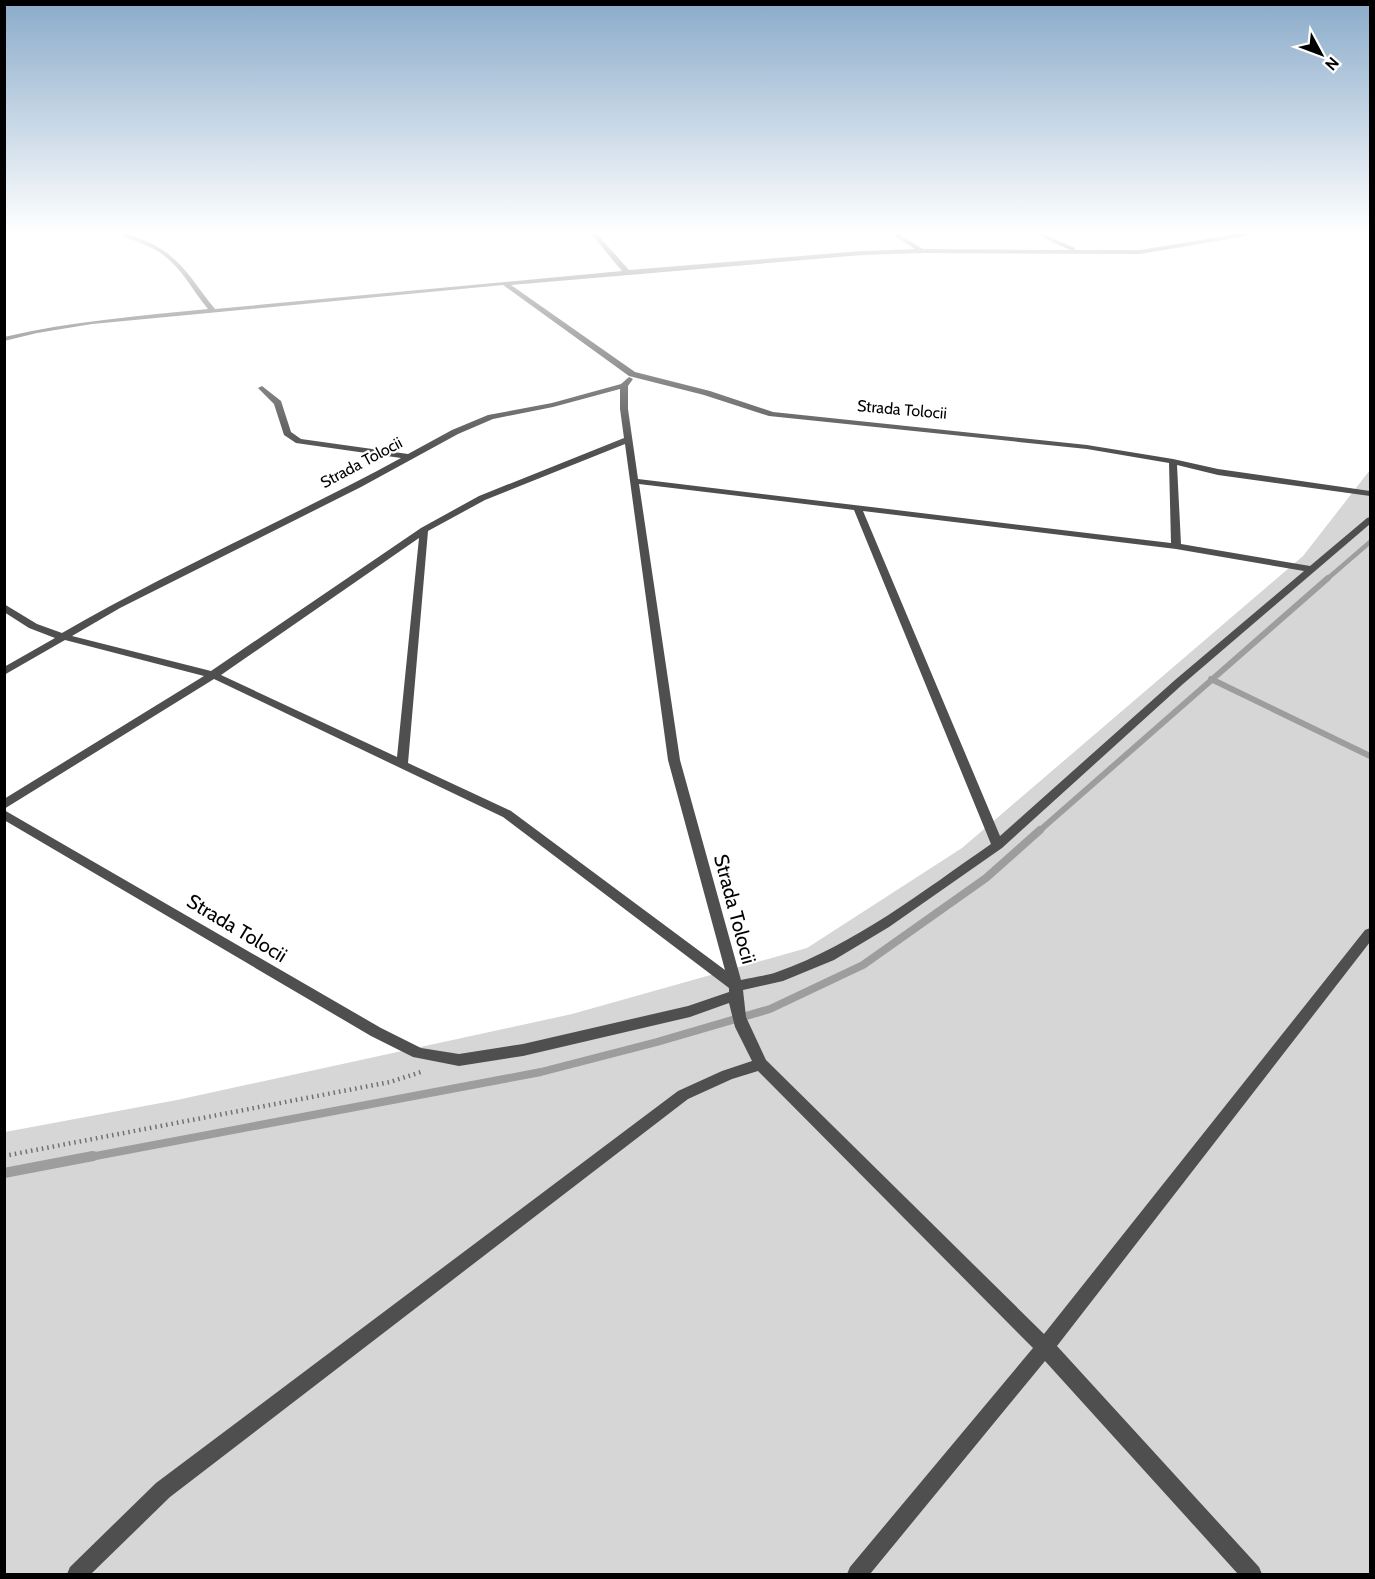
<svg xmlns="http://www.w3.org/2000/svg" width="1375" height="1579" viewBox="0 0 1375 1579" font-family="Cabin,sans-serif">
<style>
.green{fill:#d6d6d6}
.lines{fill:none;stroke-linecap:round;stroke-linejoin:round}
.stream-far3{stroke:#9d9d9d;stroke-width:4.5}
.stream-far2{stroke:#9d9d9d;stroke-width:6}
.stream-far1{stroke:#9d9d9d;stroke-width:8}
.stream{stroke:#9d9d9d;stroke-width:10}
.path{stroke:#717171;stroke-width:4.5;stroke-dasharray:1.5 4;stroke-linecap:butt}
.minor{fill:#4f4f4f;fill-rule:evenodd}
.labels{text-anchor:middle;stroke-width:4.5;stroke-linejoin:round;paint-order:stroke}
.far-street-label{font-size:16px;fill:#000;stroke:#fff}
.street-label{font-size:20px;fill:#000;stroke:#fff}
</style>
<rect width="100%" height="100%" fill="#fff"/>
<path class="green" d="M 1370,470 L 1370,1574 L 5,1574 L 5,1132 L 177,1100 L 572,1014 L 807,948 L 962,848 L 1303,556 Z"/>
<g class="lines">
<path class="stream-far3" d="M 1326,580 L 1370,542"/>
<path class="stream-far2" d="M 1211,679 L 1370,756
M 1038,832 L 1328,578"/>
<path class="stream-far1" d="M 85,1158 L 541,1072 L 657,1042 L 770,1009 L 863,965 L 986,878 L 1040,830"/>
<path class="stream" d="M 4,1173 L 93,1156"/>
<path class="path" d="M 4,1156 L 390,1082 L 424,1071"/>
<path class="minor" d="M 120,234 C 128,233 135,236 143,240 C 180,254 191,280 215,309 L 622,271 L 591,234 L 597,234 L 629,270 L 862,251 L 915,249 L 892,234 L 898,234 L 923,249 L 1070,250 L 1036,234 L 1043,234 L 1075,248 L 1075,250 L 1140,250 L 1238,234 L 1249,234 L 1246,236 L 1140,254 L 922,253 L 862,255 L 511,285 L 635,372 L 710,391 L 773,412 L 1087,445 L 1173,459 L 1218,469 L 1370,491 L 1370,496 L 1218,475 L 1177,465 L 1181,544 L 1310,566 L 1367,518 L 1370,517 L 1370,524 L 1183,684 L 1002,848 L 889,927 L 834,960 L 783,981 L 743,990 L 746,1017 L 766,1060 L 1044,1334 L 1365,930 L 1370,928 L 1370,942 L 1057,1346 L 1259,1567 L 1262,1574 L 1238,1574 L 1045,1361 L 870,1574 L 847,1574 L 850,1567 L 1033,1348 L 758,1071 L 732,1079 L 688,1099 L 170,1497 L 91,1574 L 67,1574 L 70,1567 L 156,1483 L 678,1091 L 722,1071 L 752,1061 L 735,1027 L 729,1003 L 690,1017 L 523,1056 L 459,1066 L 413,1057 L 371,1036 L 4,820 L 4,810 L 381,1028 L 421,1048 L 459,1054 L 523,1044 L 688,1006 L 729,992 L 729,988 L 503,817 L 214,679 L 4,809 L 4,799 L 204,676 L 65,640 L 4,675 L 4,667 L 55,638 L 29,628 L 4,612 L 4,604 L 37,624 L 62,633 C 172,569 289,519 401,458 L 296,443 L 284,435 L 274,404 L 258,388 L 262,386 L 281,401 L 291,432 L 301,439 L 408,454 L 452,430 L 488,415 L 552,403 L 621,384 L 629,377 L 633,379 L 628,386 L 628,409 L 638,479 L 1171,543 L 1169,463 L 1087,449 L 769,416 L 704,395 L 629,376 L 503,285 L 92,324 L 37,333 L 4,341 L 4,337 C 72,321 140,316 208,309 C 192,290 181,266 159,252 C 147,244 132,241 120,234 ZM 620,389 L 620,409 L 624,438 L 479,496 L 421,528 L 211,671 L 72,636 L 120,608 L 361,487 L 458,434 L 493,419 L 553,407 ZM 625,444 L 668,760 L 725,970 L 511,811 L 408,763 L 428,531 L 485,500 ZM 639,484 L 854,510 L 991,844 C 923,891 856,944 777,972 C 766,976 753,977 741,980 L 680,760 ZM 863,511 L 1176,549 L 1304,571 L 1175,680 L 1000,836 ZM 419,538 L 397,757 L 221,675 Z"/>
</g>
<linearGradient id="sky" x2="0" y2="1"><stop stop-color="#8aabca"/><stop offset="0.51" stop-color="#fff"/><stop offset="1" stop-color="#fff" stop-opacity="0"/></linearGradient>
<rect width="1375" height="455" fill="url(#sky)"/>
<g class="labels">
<g class="far-street-label">
<text transform="translate(902 409) rotate(5)" y="6">Strada Tolocii</text>
<text transform="translate(361 462) rotate(-28)" y="6">Strada Tolocii</text>
</g>
<g class="street-label">
<text transform="translate(735 909) rotate(75)" y="7">Strada Tolocii</text>
<text transform="translate(237 928) rotate(31)" y="7">Strada Tolocii</text>
</g>
</g>
<rect width="1375" height="1579" fill="none" stroke="#000000" stroke-width="12"/>
<g transform="translate(1321 54) rotate(131)" stroke="#ffffff" stroke-width="4.5" paint-order="stroke">
<path d="M0-4.5L10 22L0 15L-10 22Z" fill="#000000"/>
<text y="-9" font-size="16" font-weight="bold" text-anchor="middle" fill="#000000">N</text>
</g>
</svg>
